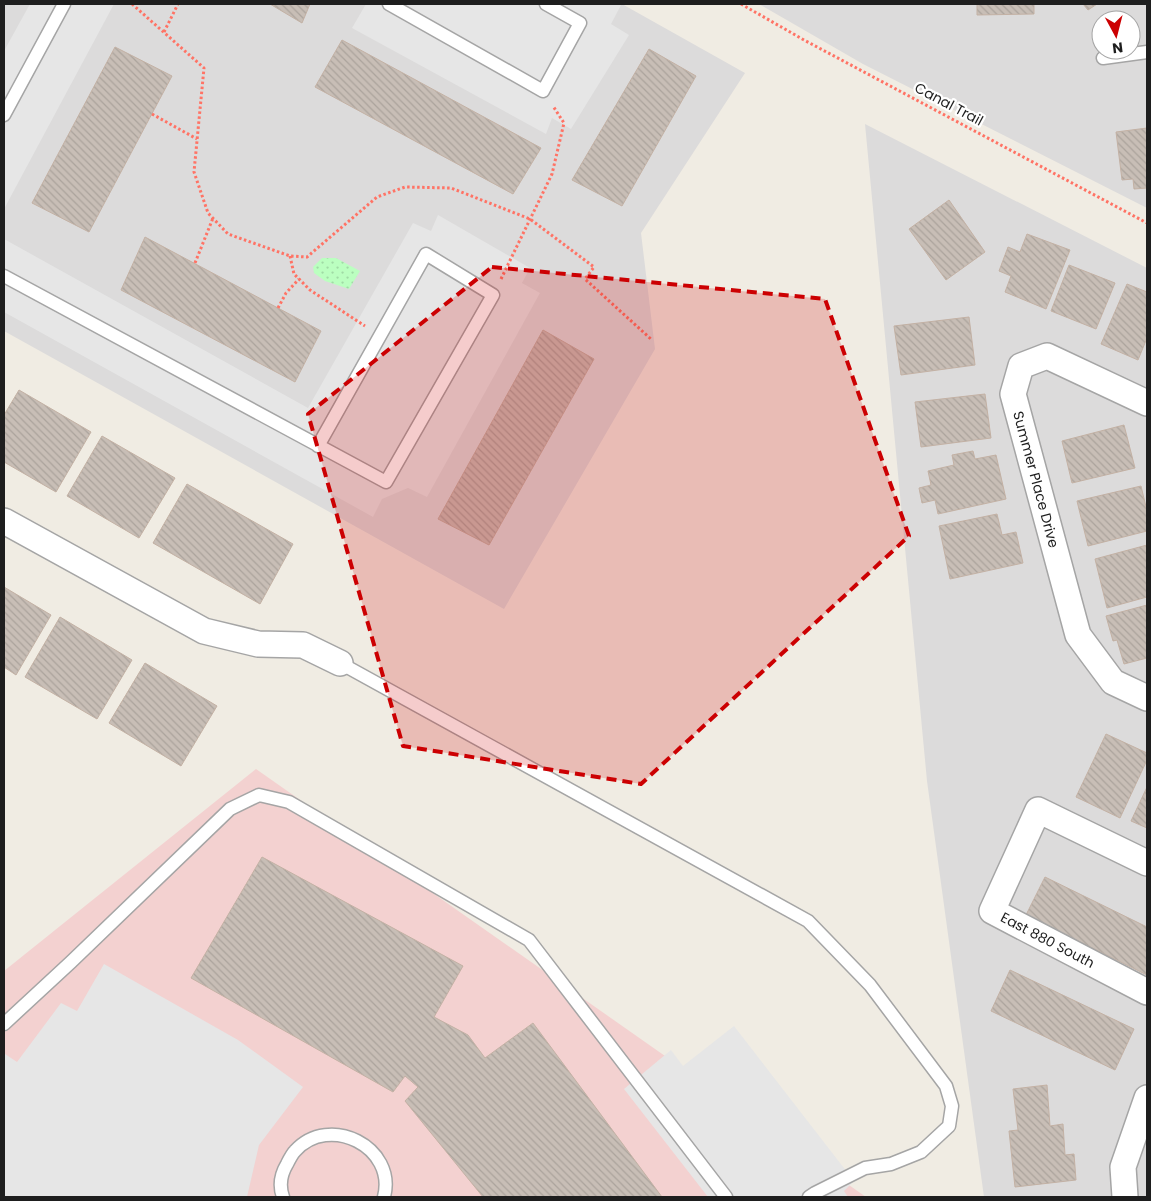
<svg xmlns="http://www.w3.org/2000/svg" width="1151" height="1201" viewBox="0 0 1151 1201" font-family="Poppins,sans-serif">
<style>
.residential{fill:#dcdbdb;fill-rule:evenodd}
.commercial{fill:#f3d1d0}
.park{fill:url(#park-dots)}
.parking{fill:#e6e6e6}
.building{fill:url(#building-back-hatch);stroke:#c3b1a4}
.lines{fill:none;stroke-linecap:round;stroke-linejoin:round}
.service-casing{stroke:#a5a5a5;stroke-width:15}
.minor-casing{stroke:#a5a5a5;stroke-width:28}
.path{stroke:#ff7365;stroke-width:3;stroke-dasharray:2.5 2.5;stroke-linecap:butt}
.service{stroke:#fff;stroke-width:12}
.minor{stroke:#fff;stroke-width:25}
.marked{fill:#cc0002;fill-opacity:0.2;stroke:#cc0002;stroke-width:4;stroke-dasharray:10 6;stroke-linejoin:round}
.labels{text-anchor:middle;stroke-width:4.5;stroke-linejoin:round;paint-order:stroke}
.street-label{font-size:14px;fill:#1e1e1e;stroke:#fff}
</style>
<defs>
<pattern id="park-dots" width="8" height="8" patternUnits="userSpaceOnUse" patternTransform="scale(1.25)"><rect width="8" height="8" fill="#bbffc0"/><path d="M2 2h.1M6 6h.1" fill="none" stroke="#a0daa5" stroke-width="1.8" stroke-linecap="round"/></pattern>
<pattern id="building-back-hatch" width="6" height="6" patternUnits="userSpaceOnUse" patternTransform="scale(1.25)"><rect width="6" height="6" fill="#c8beb6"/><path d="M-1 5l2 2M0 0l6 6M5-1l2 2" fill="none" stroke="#aba39c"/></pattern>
</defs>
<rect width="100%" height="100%" fill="#f0ece3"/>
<path class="residential" d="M 4,4 L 622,4 L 745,73 L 641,233 L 655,349 L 504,609 L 4,331 Z
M 759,4 L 1147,4 L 1147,208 L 863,64 ZM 1101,20 L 1131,20 L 1131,50 L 1101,50 Z
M 865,124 L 1147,268 L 1147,1197 L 984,1197 L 927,781 Z"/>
<path class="commercial" d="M 256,769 L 866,1197 L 4,1197 L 4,971 Z"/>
<path class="park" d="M 322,258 L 336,258 L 360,271 L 349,289 L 325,281 L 314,273 L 313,267 Z"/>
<path class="parking" d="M 30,4 L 114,4 L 4,209 L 4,51 Z
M 366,4 L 618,4 L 621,5 L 611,24 L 629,35 L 571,129 L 552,118 L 546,134 L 352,28 Z
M 438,215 L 530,268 L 522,283 L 540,293 L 427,497 L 408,488 L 382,499 L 373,517 L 4,312 L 4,239 L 308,408 L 413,223 L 431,231 Z
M 104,964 L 238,1040 L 303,1087 L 259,1145 L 247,1197 L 4,1197 L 4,1057 L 5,1054 L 17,1062 L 61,1003 L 77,1011 Z
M 734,1026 L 854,1181 L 844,1191 L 848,1197 L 708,1197 L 624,1089 L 671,1050 L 683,1066 Z"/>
<path class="building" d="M 270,4 L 310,4 L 302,23 Z
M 977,4 L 1034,4 L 1034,14 L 977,15 Z
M 1083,4 L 1097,4 L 1088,10 Z
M 342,40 L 541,148 L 513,194 L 315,87 Z
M 115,47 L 172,76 L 89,232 L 32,203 Z
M 649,49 L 696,76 L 622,206 L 572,180 Z
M 1147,128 L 1147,188 L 1134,189 L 1133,179 L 1122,180 L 1116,132 Z
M 949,200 L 985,252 L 946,280 L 909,229 Z
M 1027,234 L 1070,250 L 1046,309 L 1005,292 L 1011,276 L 999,271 L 1008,247 L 1020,252 Z
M 145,237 L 321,331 L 295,382 L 121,290 Z
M 1069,265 L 1115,283 L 1096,329 L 1051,311 Z
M 1127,284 L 1147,292 L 1147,338 L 1138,360 L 1101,344 Z
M 969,317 L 975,365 L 901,375 L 894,326 Z
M 543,330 L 594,359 L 489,545 L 438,519 Z
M 19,390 L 91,432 L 56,492 L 4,462 L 4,415 Z
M 985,394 L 991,438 L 921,447 L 915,402 Z
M 1124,425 L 1135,468 L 1072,483 L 1062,441 Z
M 102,436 L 175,478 L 139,538 L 67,496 Z
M 973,451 L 975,459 L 996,455 L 1006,499 L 938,514 L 935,500 L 922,503 L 919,488 L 931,485 L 928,471 L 954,465 L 952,455 Z
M 187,484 L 293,544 L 260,604 L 153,543 Z
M 1141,486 L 1147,511 L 1147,531 L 1088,546 L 1077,501 Z
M 997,514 L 1002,535 L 1016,532 L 1023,563 L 950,579 L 939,526 Z
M 1147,545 L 1147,597 L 1107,608 L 1095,559 Z
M 4,587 L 51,615 L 16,675 L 4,667 Z
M 1147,605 L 1147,658 L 1124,664 L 1117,640 L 1113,641 L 1106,616 Z
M 60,617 L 132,660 L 97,719 L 25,677 Z
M 145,663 L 217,706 L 181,766 L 109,723 Z
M 1106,734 L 1147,753 L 1147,760 L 1120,818 L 1076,797 Z
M 1147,787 L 1147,828 L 1131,821 Z
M 262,857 L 463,966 L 434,1017 L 468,1035 L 485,1058 L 533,1023 L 662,1197 L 483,1197 L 405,1101 L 418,1087 L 405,1076 L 393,1092 L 191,978 Z
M 1045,877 L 1147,927 L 1147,975 L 1026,915 Z
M 1010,970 L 1134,1029 L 1115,1070 L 991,1011 Z
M 1047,1085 L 1050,1126 L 1063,1124 L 1065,1155 L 1074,1154 L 1076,1180 L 1015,1187 L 1009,1131 L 1018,1130 L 1013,1089 Z"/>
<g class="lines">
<defs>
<path id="service" d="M 389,4 L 543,91 L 580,23 L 546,4
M 1103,58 L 1147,52
M 4,115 L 64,4
M 4,276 L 386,482 L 493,295 L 426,254 L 318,446
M 340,663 L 808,921 L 870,985 L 946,1086 L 952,1106 L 949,1126 L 921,1152 L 891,1164 L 865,1168 L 815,1193 L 809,1197
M 4,1024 L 71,962 L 230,809 L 259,795 L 289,802 L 529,940 L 726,1197
M 283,1197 C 279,1186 281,1174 287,1164 C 289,1160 292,1154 295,1151 C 329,1113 397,1147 384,1197"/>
<g id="minor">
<path id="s1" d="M 1147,403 L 1047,356 L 1021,366 L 1013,394 L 1078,635 L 1113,682 L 1147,698"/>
<path d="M 4,521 L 204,631 L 258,644 L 303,645 L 340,663"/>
<path id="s2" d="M 1147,863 L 1038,810 L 992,911 L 1147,992"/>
<path d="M 1125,1197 L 1123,1167 L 1147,1098"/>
</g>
</defs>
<use href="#service" class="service-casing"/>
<use href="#minor" class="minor-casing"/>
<path class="path" d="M 132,4 L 204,68 L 194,172 L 208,213 L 228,234 L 290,256 L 307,257 L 377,197 L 405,187 L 451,188 L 530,219 L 594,267 L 585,279 L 652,340
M 741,4 L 804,40 L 1147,223
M 164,32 L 178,4
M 152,114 L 197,139
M 290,256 L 294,274 L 310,290 L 365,326
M 195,263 L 213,218
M 501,279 L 552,174 L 564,123 L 553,106
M 278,308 L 286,293 L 299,279"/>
<use href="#service" class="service"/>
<use href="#minor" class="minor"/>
</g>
<path class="marked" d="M 492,267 L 825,299 L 909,536 L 641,784 L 403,746 L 308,414 Z"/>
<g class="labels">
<g class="street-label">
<text transform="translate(949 104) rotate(28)" y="5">Canal Trail</text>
<text dy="5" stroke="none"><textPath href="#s1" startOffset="256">Summer Place Drive</textPath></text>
<text dy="5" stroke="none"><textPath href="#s2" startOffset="295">East 880 South</textPath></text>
</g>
</g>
<rect width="1151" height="1201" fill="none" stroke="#1e1e1e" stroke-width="10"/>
<g transform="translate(1116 35) rotate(173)"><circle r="24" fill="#ffffff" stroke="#a5a5a5"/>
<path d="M0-4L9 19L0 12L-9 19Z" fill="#cc0002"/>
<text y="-8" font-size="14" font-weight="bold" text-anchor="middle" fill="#1e1e1e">N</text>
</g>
</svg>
